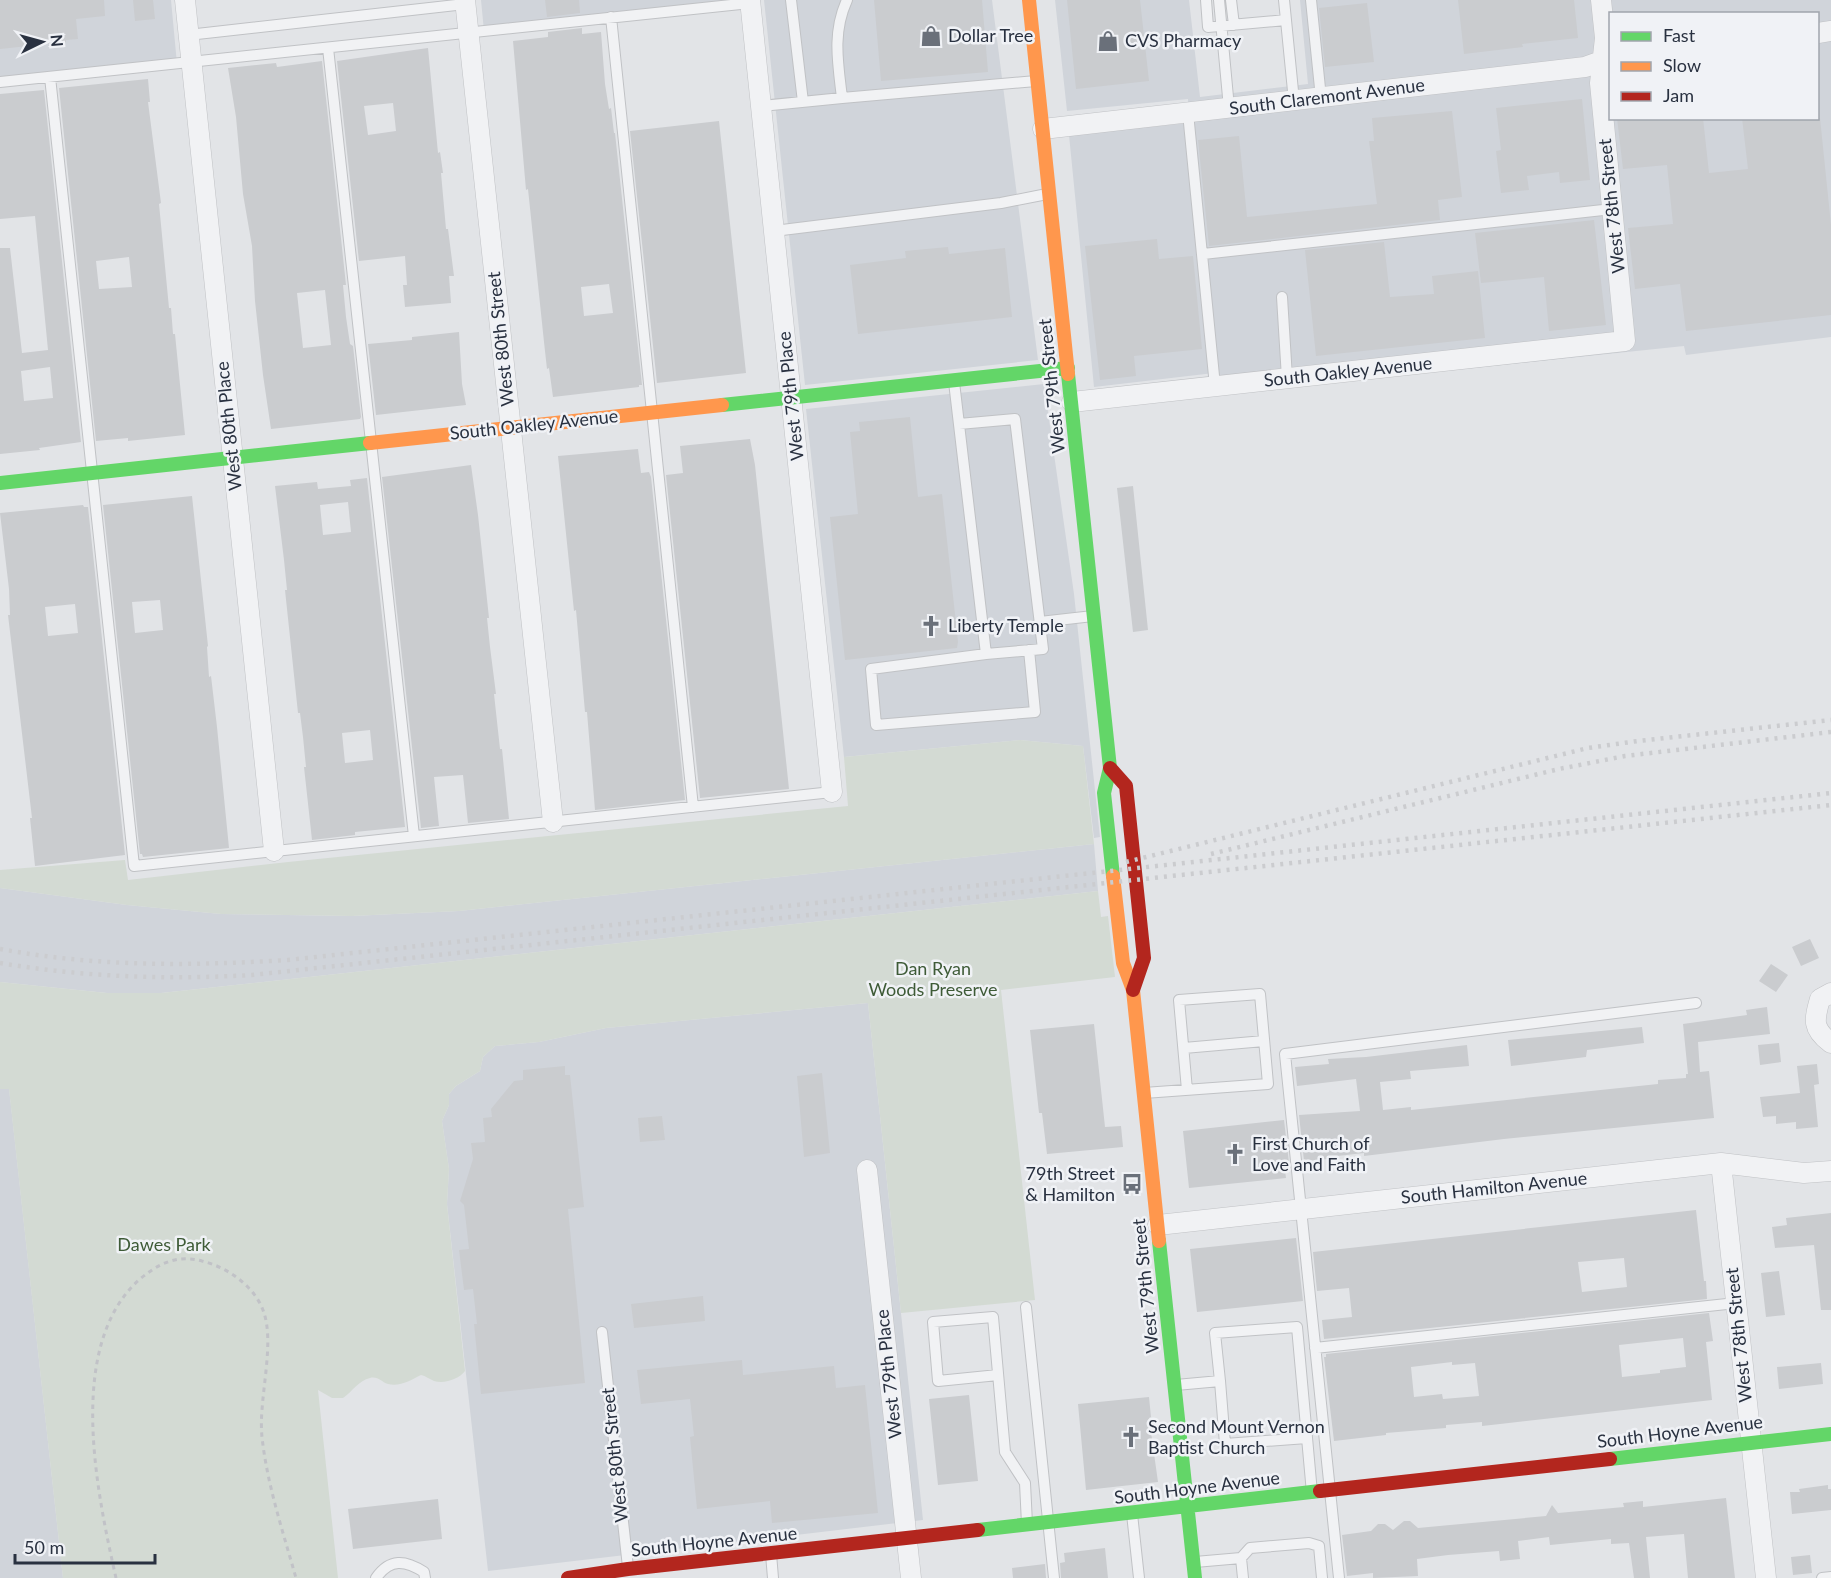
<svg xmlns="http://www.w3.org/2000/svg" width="1831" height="1578" viewBox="0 0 1831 1578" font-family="Lato,sans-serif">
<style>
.built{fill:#d0d4da;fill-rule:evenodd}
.green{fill:#d3dad3}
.building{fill:#cacccf;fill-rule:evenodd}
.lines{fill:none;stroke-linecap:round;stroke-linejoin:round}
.lane-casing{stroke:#c0c2c5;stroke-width:12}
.street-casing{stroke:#c0c2c5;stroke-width:21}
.path{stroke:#c1c2c7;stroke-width:3;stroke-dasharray:4.5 4.5;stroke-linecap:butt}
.lane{stroke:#f1f2f4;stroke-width:10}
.street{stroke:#f1f2f4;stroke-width:20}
.fast{stroke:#63d668;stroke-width:14}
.slow{stroke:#ff974d;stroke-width:14}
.jam{stroke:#b3261e;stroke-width:14}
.rail{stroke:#cbcccf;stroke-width:4.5;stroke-dasharray:3 6;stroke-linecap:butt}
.labels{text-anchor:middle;stroke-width:5;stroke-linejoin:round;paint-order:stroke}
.poi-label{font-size:18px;fill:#293140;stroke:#f0f2f6;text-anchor:start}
.street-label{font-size:18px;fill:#293140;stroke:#f0f2f6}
.park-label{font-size:18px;fill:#3e5b37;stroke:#f0f2f6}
</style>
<rect width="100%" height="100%" fill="#e2e4e7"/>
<path class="built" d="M 0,0 L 171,0 L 177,64 L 0,82 Z
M 481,0 L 737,0 L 484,31 Z
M 764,0 L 992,0 L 1038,360 L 805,385 Z
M 1055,0 L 1189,0 L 1200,97 L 1308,84 L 1300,0 L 1831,0 L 1831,337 L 1686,355 L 1684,346 L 1216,395 L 1214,373 L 1094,387 L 1069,135 L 1189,123 L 1188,99 L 1067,111 ZM 1610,14 L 1818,14 L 1818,118 L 1610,118 Z
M 1044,384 L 1074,594 L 1100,837 L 1094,838 L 1083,746 L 1020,740 L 844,757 L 806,409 Z
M 1094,844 L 1098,891 L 161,993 L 107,993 L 0,982 L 0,888 L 127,905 L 221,914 L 352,916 L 459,911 Z
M 868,1003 L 923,1520 L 488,1571 L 447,1204 L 449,1169 L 442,1121 L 449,1105 L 449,1094 L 456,1086 L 480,1071 L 483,1057 L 495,1046 L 539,1042 L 606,1028 Z
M 9,1088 L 63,1578 L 0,1578 L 0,1089 Z"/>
<path class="green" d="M 1020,740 L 1083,746 L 1094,844 L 459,911 L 352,916 L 221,914 L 127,905 L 0,888 L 0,870 L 125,860 L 128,880 L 288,862 L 848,806 L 844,757 Z
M 1098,891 L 1101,917 L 1108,916 L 1115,977 L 1001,990 L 1035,1300 L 901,1313 L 868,1003 L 606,1028 L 539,1042 L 495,1046 L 483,1057 L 480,1071 L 456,1086 L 449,1094 L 449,1105 L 442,1121 L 449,1169 L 447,1204 L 465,1371 C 459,1379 445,1384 434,1381 C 429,1379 426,1376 421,1375 C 411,1380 400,1387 388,1384 C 381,1382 378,1376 370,1378 C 359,1380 352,1392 343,1398 L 332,1398 L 318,1390 L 338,1578 L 63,1578 L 9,1089 L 0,1089 L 0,982 L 107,993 L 161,993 Z"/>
<path class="building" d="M 0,0 L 104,0 L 105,16 L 76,19 L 78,39 L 66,40 L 66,42 L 0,49 Z
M 133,0 L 153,0 L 155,19 L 135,21 Z
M 545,0 L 579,0 L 580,13 L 547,17 Z
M 874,0 L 982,0 L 988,72 L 881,81 Z
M 1067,0 L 1140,0 L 1149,81 L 1076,89 Z
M 1458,0 L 1574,0 L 1578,38 L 1522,44 L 1523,47 L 1464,54 Z
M 1367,3 L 1374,62 L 1325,67 L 1319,8 Z
M 582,28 L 582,34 L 601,32 L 605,84 L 609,109 L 611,108 L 614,133 L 615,133 L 642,385 L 639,385 L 639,387 L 553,397 L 549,368 L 547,369 L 544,342 L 528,189 L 526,190 L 513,41 L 548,37 L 548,32 ZM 609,284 L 613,313 L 584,316 L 581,287 Z
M 428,48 L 438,153 L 440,152 L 443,173 L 441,173 L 446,229 L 448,229 L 454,276 L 449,276 L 451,303 L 405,307 L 403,285 L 407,285 L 405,256 L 359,261 L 337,61 ZM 393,103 L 396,131 L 368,135 L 364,106 Z
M 322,61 L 346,285 L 343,285 L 346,317 L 350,344 L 353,346 L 361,417 L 360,419 L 271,429 L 263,375 L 255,301 L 252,246 L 243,194 L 236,117 L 228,68 L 276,63 L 277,67 ZM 325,290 L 331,345 L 303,348 L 297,293 Z
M 148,79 L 150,102 L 148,102 L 161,203 L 159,204 L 169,308 L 171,308 L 173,334 L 175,334 L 185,435 L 128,441 L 128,438 L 96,441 L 59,88 ZM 129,257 L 132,287 L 99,289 L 96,261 Z
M 44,90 L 81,442 L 39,448 L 40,450 L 0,454 L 0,248 L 10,248 L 22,353 L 48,350 L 35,216 L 0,219 L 0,94 ZM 50,367 L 53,398 L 24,401 L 21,371 Z
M 1582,99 L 1590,180 L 1560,183 L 1559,172 L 1527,176 L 1529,190 L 1501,193 L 1496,151 L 1501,150 L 1496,108 Z
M 1452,111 L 1462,197 L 1438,200 L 1440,220 L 1209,246 L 1198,140 L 1239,136 L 1247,217 L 1377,204 L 1369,141 L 1374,141 L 1372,118 Z
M 1617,118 L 1703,118 L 1709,173 L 1748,169 L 1742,118 L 1820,118 L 1831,225 L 1831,315 L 1686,331 L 1680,284 L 1635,289 L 1628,228 L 1673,224 L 1667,165 L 1623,169 Z
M 719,121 L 746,373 L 657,383 L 630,131 Z
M 1594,220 L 1606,325 L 1549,331 L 1544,277 L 1481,283 L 1475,233 Z
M 1157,239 L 1159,259 L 1193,256 L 1202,349 L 1134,356 L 1136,376 L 1100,380 L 1085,246 Z
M 1384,242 L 1390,297 L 1434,294 L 1432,276 L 1478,271 L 1485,338 L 1316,356 L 1305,250 Z
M 948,247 L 949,254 L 1005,248 L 1012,317 L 858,334 L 850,265 L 906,258 L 905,251 Z
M 459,332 L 462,384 L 466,405 L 376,415 L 368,344 L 412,340 L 412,337 Z
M 910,417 L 918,497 L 942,494 L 958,642 L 957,648 L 845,660 L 830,517 L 858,514 L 850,432 L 860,431 L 859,422 Z
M 750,439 L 755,465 L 789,789 L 700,798 L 666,475 L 683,473 L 680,446 Z
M 638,449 L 641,473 L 649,472 L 651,477 L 685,800 L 595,810 L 587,712 L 585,712 L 576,610 L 574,611 L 558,456 Z
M 471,465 L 478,515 L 489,618 L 487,618 L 490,647 L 496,694 L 494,694 L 500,749 L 502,749 L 509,819 L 468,823 L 463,775 L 434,777 L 439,826 L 421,828 L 382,477 Z
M 367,478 L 405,827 L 355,832 L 355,835 L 312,840 L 304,767 L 306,767 L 303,737 L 300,713 L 298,713 L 285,590 L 287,590 L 284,560 L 275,486 L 317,482 L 318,489 L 351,486 L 350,480 ZM 348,502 L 351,532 L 323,535 L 320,505 ZM 370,730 L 373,760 L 345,763 L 342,733 Z
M 1133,486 L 1148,630 L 1133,632 L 1117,488 Z
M 192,496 L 208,646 L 207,647 L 209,677 L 211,676 L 217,727 L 229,848 L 143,857 L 142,854 L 140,854 L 103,505 ZM 160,600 L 163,630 L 135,633 L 132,602 Z
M 83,505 L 84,507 L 88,507 L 125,855 L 35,866 L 30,818 L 32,818 L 8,615 L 10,615 L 9,589 L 0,513 ZM 75,604 L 78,633 L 48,636 L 45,607 Z
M 1810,939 L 1819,958 L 1801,966 L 1792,947 Z
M 1771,964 L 1788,975 L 1776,992 L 1759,981 Z
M 1767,1007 L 1770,1034 L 1698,1042 L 1700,1072 L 1709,1071 L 1714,1118 L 1504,1139 L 1364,1156 L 1364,1153 L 1328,1157 L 1328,1159 L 1304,1161 L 1299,1115 L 1360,1111 L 1356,1079 L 1297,1086 L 1295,1067 L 1329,1064 L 1328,1059 L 1366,1057 L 1467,1045 L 1469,1066 L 1410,1071 L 1411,1079 L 1380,1082 L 1383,1110 L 1411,1107 L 1411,1110 L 1658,1084 L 1658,1080 L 1686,1078 L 1686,1074 L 1688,1074 L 1683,1024 L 1747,1015 L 1746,1010 Z
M 1094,1024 L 1105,1127 L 1121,1126 L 1123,1147 L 1047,1154 L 1042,1113 L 1039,1113 L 1030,1030 Z
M 1642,1027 L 1644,1043 L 1587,1050 L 1586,1057 L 1511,1066 L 1508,1040 Z
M 1779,1043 L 1781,1062 L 1760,1065 L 1758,1045 Z
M 1817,1064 L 1819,1084 L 1814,1085 L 1818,1127 L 1796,1129 L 1796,1122 L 1776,1124 L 1776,1116 L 1763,1117 L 1760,1097 L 1800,1093 L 1797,1066 Z
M 565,1066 L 565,1075 L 570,1075 L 584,1207 L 568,1209 L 585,1383 L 481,1394 L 474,1324 L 477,1324 L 473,1289 L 464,1290 L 459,1250 L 469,1249 L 464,1205 L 460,1201 L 473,1159 L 471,1143 L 485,1142 L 483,1118 L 492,1117 L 491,1109 L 514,1081 L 523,1080 L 523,1070 Z
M 822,1073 L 830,1153 L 804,1157 L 797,1076 Z
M 662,1116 L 665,1140 L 640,1142 L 638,1118 Z
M 1284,1120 L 1289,1163 L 1284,1163 L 1286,1178 L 1189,1188 L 1183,1131 Z
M 1696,1210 L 1704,1281 L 1706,1281 L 1707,1299 L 1324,1339 L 1322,1320 L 1352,1317 L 1349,1288 L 1317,1291 L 1313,1252 ZM 1624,1258 L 1627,1287 L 1582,1292 L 1578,1262 Z
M 1831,1213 L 1831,1310 L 1821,1310 L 1814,1245 L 1775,1248 L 1772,1227 L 1787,1225 L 1786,1218 Z
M 1296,1238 L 1303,1301 L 1197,1312 L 1190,1249 Z
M 1779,1271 L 1785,1315 L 1766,1317 L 1761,1273 Z
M 703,1296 L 705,1321 L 634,1328 L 631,1304 Z
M 1709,1313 L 1713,1341 L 1706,1342 L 1712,1400 L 1500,1424 L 1482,1426 L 1482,1422 L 1446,1425 L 1446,1428 L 1386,1433 L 1386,1435 L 1334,1441 L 1324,1357 L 1326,1357 L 1326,1354 ZM 1683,1338 L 1686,1367 L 1660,1370 L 1660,1373 L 1622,1377 L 1619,1345 ZM 1452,1362 L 1452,1365 L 1475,1363 L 1479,1396 L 1443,1399 L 1442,1394 L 1414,1397 L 1411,1367 Z
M 742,1360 L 743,1375 L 834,1366 L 836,1388 L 865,1385 L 878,1513 L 772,1523 L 770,1501 L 697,1509 L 690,1437 L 694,1436 L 690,1399 L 641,1404 L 637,1370 Z
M 1821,1363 L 1823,1384 L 1779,1389 L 1777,1367 Z
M 969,1395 L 978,1481 L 938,1485 L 929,1399 Z
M 1149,1397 L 1151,1417 L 1149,1418 L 1158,1482 L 1086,1490 L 1078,1404 Z
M 1828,1485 L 1828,1489 L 1831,1489 L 1831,1510 L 1792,1514 L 1790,1492 L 1800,1492 L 1799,1489 Z
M 1726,1498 L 1735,1578 L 1688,1578 L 1684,1534 L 1646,1537 L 1650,1578 L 1634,1578 L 1629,1543 L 1611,1544 L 1611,1539 L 1550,1545 L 1549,1537 L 1518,1541 L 1520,1559 L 1500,1561 L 1499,1551 L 1448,1555 L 1417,1559 L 1418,1576 L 1373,1578 L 1373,1573 L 1347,1576 L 1342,1535 L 1371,1531 L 1378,1524 L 1385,1524 L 1393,1530 L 1404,1521 L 1410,1521 L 1418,1528 L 1546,1516 L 1552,1505 L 1558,1513 L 1624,1507 L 1623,1503 L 1643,1501 L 1643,1507 Z
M 438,1499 L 442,1539 L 353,1549 L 348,1509 Z
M 1105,1548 L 1108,1578 L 1061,1578 L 1060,1563 L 1065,1562 L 1064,1553 Z
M 1810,1555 L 1812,1573 L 1793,1575 L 1791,1557 Z
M 1045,1564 L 1046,1578 L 1013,1578 L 1012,1568 Z"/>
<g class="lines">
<defs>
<path id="lane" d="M 791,0 L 803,102
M 1206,0 L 1208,27 L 1286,20
M 1219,0 L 1229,108
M 1231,0 L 1234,25
M 1284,0 L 1294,101
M 1311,0 L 1321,98
M 611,17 L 693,807
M 188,35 L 465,4
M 328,48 L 414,836
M 50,77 L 134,866 L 832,792
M 0,82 L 750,3
M 842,98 L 1036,81
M 761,106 L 842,98 C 838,63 832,33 847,0
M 1188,113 L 1215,386
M 774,231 L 1001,203 L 1047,194
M 1203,254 L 1612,209
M 1282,297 L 1287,378
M 954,382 L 986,654 L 1043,649 L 1015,419 L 959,424
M 1040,622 L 1093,616
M 986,654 L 871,669 L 876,725 L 1035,712 L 1029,650
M 1184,1048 L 1264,1041
M 1144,1093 L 1268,1084 L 1260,994 L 1179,1000 L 1187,1090
M 1026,1307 L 1054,1578
M 602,1332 L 628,1567
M 1315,1348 L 1736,1303
M 998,1375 L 938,1381 L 933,1322 L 993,1317 L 1005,1452 L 1025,1483 L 1027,1524
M 1220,1381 L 1225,1444 L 1307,1438
M 1176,1385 L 1220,1381 L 1215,1333 L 1297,1327 L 1312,1493
M 1132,1514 L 1139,1578
M 771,1554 L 773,1578
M 1241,1558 L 1243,1578
M 1195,1562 L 1241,1558 L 1250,1548 L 1309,1543 L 1319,1546 L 1322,1578
M 376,1578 C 390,1558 405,1560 424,1572 L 425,1578
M 1339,1578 L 1285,1054 L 1696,1003
M 1822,1578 L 1831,1577"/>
<path id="street" d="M 185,0 L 274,851
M 465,0 L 553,822
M 750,0 L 832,792
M 1818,33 L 1831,31
M 1043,129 L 1585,67 L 1610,58
M 1072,402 L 1625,341 L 1600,83 L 1605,38 L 1601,0
M 1831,993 L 1820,999 C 1814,1020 1812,1029 1831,1043
M 1721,1163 L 1766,1578
M 867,1170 L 911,1578
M 1158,1225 L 1721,1163 L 1804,1173 L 1831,1171"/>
</defs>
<use href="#lane" class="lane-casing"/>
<use href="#street" class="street-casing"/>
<path class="path" d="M 116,1578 C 97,1493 65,1345 140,1279 C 158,1264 177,1254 202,1261 C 227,1267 254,1286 263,1310 C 276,1344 258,1399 262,1437 C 267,1484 283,1532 296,1578"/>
<use href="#lane" class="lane"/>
<use href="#street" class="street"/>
<path class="fast" d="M 1068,374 L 1110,768 L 1104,793 L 1113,876
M 722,405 L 1068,368
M 0,483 L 370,443
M 1159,1241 L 1195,1578
M 1610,1459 L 1831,1434
M 978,1530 L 1320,1491"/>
<path class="slow" d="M 1029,0 L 1068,374
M 370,443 L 722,405
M 1113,876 L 1123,963 L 1133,990 L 1159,1241"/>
<path class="jam" d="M 1110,768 L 1126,786 L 1144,958 L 1133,990
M 1320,1491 L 1610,1459
M 568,1578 L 628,1569 L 978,1530"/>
<path class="rail" d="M 1211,854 L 1559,769 L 1625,756 L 1831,732
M 1126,862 L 1588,748 L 1638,741 L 1831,720
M 0,949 C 98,967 189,966 288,960 L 1831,793
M 0,963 C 84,977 167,980 252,975 L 1831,805"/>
</g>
<defs>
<symbol id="shop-bare" viewBox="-9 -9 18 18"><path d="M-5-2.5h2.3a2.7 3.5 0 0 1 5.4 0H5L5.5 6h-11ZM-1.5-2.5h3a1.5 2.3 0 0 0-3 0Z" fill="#6a707a" stroke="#f0f2f6" stroke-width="2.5" paint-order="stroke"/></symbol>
<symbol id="church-bare" viewBox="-9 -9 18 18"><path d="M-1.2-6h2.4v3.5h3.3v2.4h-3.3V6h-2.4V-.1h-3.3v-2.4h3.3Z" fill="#6a707a" stroke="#f0f2f6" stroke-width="2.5" paint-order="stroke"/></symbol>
<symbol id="bus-bare" viewBox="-9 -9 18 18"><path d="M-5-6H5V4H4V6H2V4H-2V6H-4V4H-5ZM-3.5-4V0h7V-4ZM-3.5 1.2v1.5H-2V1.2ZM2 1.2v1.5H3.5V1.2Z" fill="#6a707a" stroke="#f0f2f6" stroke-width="2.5" paint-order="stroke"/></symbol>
</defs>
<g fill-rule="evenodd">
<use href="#shop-bare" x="916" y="21" width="30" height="30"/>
<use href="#shop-bare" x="1093" y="26" width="30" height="30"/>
<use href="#church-bare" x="916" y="611" width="30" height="30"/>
<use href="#church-bare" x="1220" y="1139" width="30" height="30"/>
<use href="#bus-bare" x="1117" y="1169" width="30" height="30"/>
<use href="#church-bare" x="1116" y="1422" width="30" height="30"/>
</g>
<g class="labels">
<g class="poi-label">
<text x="948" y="42">Dollar Tree</text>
<text x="1125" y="47">CVS Pharmacy</text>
<text x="948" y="632">Liberty Temple</text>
<text x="1252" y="1150">First Church of<tspan x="1252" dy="21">Love and Faith</tspan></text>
<text x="1115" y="1180" text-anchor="end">79th Street<tspan x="1115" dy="21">&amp; Hamilton</tspan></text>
<text x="1148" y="1433">Second Mount Vernon<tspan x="1148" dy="21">Baptist Church</tspan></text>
</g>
<g class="street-label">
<text transform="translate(1327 97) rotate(-7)" y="6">South Claremont Avenue</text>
<text transform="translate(1612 206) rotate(-96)" y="6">West 78th Street</text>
<text transform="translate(501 339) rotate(-96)" y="6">West 80th Street</text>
<text transform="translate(1348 372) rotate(-6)" y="6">South Oakley Avenue</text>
<text transform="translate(1052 386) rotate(-96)" y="6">West 79th Street</text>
<text transform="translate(791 396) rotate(-96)" y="6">West 79th Place</text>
<text transform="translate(534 425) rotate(-6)" y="6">South Oakley Avenue</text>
<text transform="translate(229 426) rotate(-96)" y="6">West 80th Place</text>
<text transform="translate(1494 1188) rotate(-6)" y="6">South Hamilton Avenue</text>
<text transform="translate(1146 1286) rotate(-96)" y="6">West 79th Street</text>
<text transform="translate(1739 1335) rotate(-96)" y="6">West 78th Street</text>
<text transform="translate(889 1374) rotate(-96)" y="6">West 79th Place</text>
<text transform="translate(1680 1432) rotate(-7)" y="6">South Hoyne Avenue</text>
<text transform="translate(615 1455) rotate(-96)" y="6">West 80th Street</text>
<text transform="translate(1197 1488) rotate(-7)" y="6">South Hoyne Avenue</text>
<text transform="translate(714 1542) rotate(-6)" y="6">South Hoyne Avenue</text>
</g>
<g class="park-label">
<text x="933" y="975">Dan Ryan<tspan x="933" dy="21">Woods Preserve</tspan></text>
<text x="164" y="1251">Dawes Park</text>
</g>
</g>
<rect x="1609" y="12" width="210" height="108" fill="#f0f2f6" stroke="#a0a5ad" stroke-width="1.5"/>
<rect x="1621" y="32" width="30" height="9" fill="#63d668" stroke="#a0a5ad" stroke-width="1.5"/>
<text x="1663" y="42" font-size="18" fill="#293140">Fast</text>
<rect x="1621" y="62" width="30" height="9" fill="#ff974d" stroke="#a0a5ad" stroke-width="1.5"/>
<text x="1663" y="72" font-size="18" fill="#293140">Slow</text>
<rect x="1621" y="92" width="30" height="9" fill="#b3261e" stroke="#a0a5ad" stroke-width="1.5"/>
<text x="1663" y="102" font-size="18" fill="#293140">Jam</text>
<g transform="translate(42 42) rotate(85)" stroke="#f0f2f6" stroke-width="4.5" paint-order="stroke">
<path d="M0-4.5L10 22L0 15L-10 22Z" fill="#293140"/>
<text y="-9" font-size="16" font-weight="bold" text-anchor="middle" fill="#293140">N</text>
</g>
<path d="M15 1554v9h140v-9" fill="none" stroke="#293140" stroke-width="3"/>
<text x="24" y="1554" font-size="18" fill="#293140" stroke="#f0f2f6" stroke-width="4.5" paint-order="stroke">50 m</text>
</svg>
